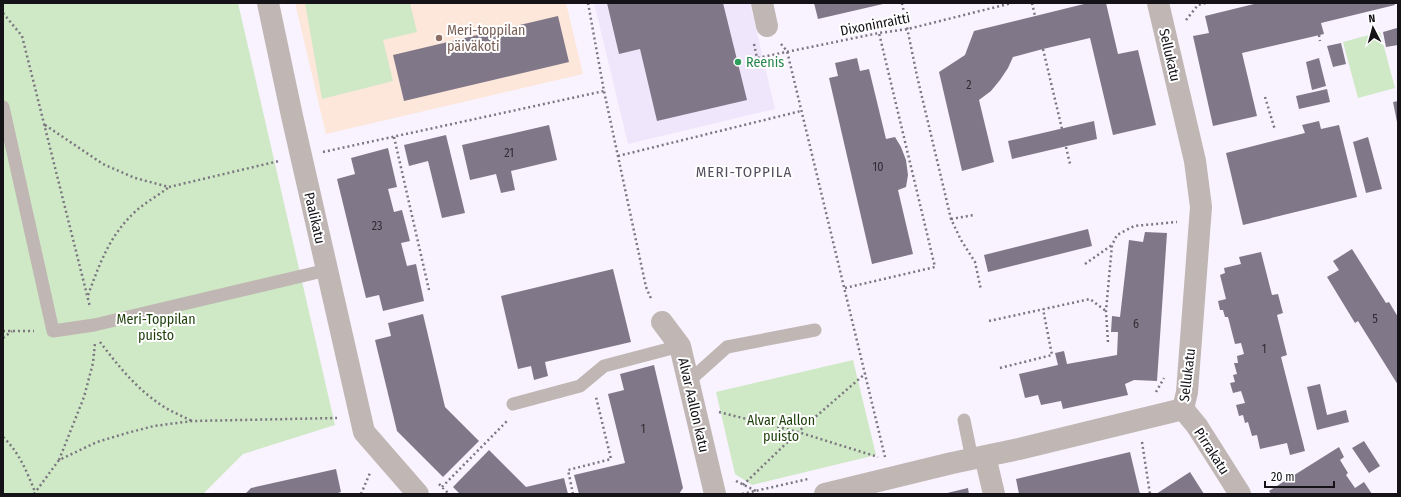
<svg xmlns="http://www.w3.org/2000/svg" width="1401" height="497" viewBox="0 0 1401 497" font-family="'Fira Sans Condensed',sans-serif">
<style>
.built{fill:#f0e6fc}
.education{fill:#fde6da}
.green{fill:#cfe8c5}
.building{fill:#807889}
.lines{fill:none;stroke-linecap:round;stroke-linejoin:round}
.path{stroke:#7b7780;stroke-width:2.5;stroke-dasharray:2 3;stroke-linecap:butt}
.lane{stroke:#c0b6b3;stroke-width:13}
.street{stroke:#c0b6b3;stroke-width:22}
.education-dot{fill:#8d6e63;stroke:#fff;stroke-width:1.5}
.leisure-dot{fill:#2e9e5b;stroke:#fff;stroke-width:1.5}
.labels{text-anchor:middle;stroke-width:4;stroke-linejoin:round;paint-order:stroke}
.number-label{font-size:12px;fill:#302c34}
.street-label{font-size:14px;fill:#151218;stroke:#fff}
.education-label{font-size:14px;fill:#785e54;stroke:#fff;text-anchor:start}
.leisure-label{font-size:14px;fill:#27864d;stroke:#fff;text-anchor:start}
.park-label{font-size:14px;fill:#1c3e08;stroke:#fff}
.neighbourhood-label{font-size:15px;letter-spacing:1px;fill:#574f60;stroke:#fff}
</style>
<rect width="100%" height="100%" fill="#f8f3ff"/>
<path class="built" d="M 594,3 L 750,3 L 775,109 L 628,144 Z"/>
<path class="education" d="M 295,3 L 566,3 L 583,74 L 326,134 Z"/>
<path class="green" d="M 3,3 L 238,3 L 335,425 L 243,454 L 203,494 L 3,494 Z
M 305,3 L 410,3 L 417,32 L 383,40 L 393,81 L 322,99 Z
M 1380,32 L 1395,88 L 1358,98 L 1343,42 Z
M 853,360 L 876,455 L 752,485 L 735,474 L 716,392 Z"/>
<path class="building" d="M 607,3 L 723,3 L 747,100 L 657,121 L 640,49 L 619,54 Z
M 814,3 L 883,3 L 883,4 L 818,19 Z
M 1088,3 L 1106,3 L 1118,54 L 1138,50 L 1156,125 L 1113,135 L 1090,38 L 1043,49 L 1013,57 L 1008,68 L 1000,80 L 991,91 L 979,100 L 994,162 L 962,171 L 939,72 L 965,55 L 974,31 Z
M 1258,3 L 1394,3 L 1395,5 L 1321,23 L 1324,34 L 1242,53 L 1257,116 L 1213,126 L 1193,36 L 1209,33 L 1205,16 Z
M 558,16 L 569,62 L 404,101 L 393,55 Z
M 1397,28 L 1398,45 L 1386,47 L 1383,32 Z
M 1341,43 L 1346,64 L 1333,67 L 1327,46 Z
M 857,58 L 860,71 L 869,69 L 886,139 L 895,137 L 901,147 L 906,160 L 908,175 L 906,187 L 898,190 L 913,254 L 872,264 L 829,78 L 838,76 L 835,63 Z
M 1319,58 L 1326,86 L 1312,90 L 1306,62 Z
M 1327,89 L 1330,102 L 1299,109 L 1296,96 Z
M 1398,101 L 1398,122 L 1397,122 L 1393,102 Z
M 1094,121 L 1097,139 L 1012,159 L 1008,141 Z
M 1319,121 L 1321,129 L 1339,125 L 1357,197 L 1243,225 L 1226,153 L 1305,133 L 1302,125 Z
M 549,125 L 557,160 L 511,171 L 515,190 L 501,193 L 496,174 L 470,180 L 462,145 Z
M 446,135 L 465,213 L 442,218 L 428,161 L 409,166 L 404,145 Z
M 1368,137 L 1382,189 L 1366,193 L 1353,142 Z
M 388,148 L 397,187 L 388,189 L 394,212 L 402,210 L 410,241 L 401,243 L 407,266 L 416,264 L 424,301 L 383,311 L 379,295 L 366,298 L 337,179 L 355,174 L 351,158 Z
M 1088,229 L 1092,246 L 988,272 L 984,255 Z
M 1145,232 L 1167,233 L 1157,381 L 1134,380 L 1125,384 L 1128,395 L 1063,409 L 1061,401 L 1041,405 L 1038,395 L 1025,398 L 1019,374 L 1058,365 L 1055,353 L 1064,351 L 1067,364 L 1117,355 L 1118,332 L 1111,332 L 1112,316 L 1120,317 L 1129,240 L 1143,242 Z
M 1352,249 L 1386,303 L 1389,302 L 1398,317 L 1398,385 L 1358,321 L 1355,323 L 1327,277 L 1339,270 L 1333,261 Z
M 1261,252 L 1272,295 L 1278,294 L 1283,313 L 1277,315 L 1287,355 L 1281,357 L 1305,451 L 1290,455 L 1287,443 L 1260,449 L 1257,435 L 1252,436 L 1248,422 L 1245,423 L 1243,415 L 1239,416 L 1236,405 L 1245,403 L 1241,391 L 1233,393 L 1230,383 L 1235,382 L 1233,375 L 1237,374 L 1234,363 L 1238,363 L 1237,356 L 1244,354 L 1241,343 L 1235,344 L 1228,317 L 1225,317 L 1223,310 L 1220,310 L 1218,301 L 1226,299 L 1220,275 L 1225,273 L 1224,268 L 1241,264 L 1239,257 Z
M 613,269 L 631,342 L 545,362 L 548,376 L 534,380 L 531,366 L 518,369 L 501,296 Z
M 423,314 L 445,407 L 479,441 L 443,477 L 397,431 L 375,340 L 391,336 L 388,323 Z
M 654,365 L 683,488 L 679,494 L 579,494 L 574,475 L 625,463 L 608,394 L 624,390 L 620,374 Z
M 1320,384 L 1327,415 L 1346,410 L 1349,422 L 1317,430 L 1307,387 Z
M 1364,441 L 1380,466 L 1369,473 L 1352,448 Z
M 1339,447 L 1344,457 L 1340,460 L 1348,473 L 1346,475 L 1355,488 L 1364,482 L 1372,494 L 1271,494 L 1269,491 Z
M 489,450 L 526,487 L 564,478 L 568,494 L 460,494 L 453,487 Z
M 1130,452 L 1140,494 L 1019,494 L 1016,479 Z
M 336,469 L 341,492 L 335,494 L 245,494 L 251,488 Z
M 1190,472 L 1204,494 L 1156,494 Z
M 968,488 L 969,494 L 947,494 L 947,493 Z"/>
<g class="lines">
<path class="path" d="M 588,3 L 604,91 L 646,287 L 652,301
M 902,3 L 917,76 L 951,219 L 961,240 L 975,262 L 981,290
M 1032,3 L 1035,16
M 3,13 L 22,36 L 90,307
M 1186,20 L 1198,5 L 1206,3
M 1319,35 L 1320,41
M 754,44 L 757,58 L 879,33 L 908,29 L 1012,3
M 781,44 L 787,51 L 885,457
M 1043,49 L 1062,129
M 1265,97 L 1275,130
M 45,125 L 103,164 L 135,178 L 169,187 L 279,161
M 394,137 L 429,290
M 1066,147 L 1070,164
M 323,152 L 604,91
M 618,156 L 801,111
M 951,219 L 974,215
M 1085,264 L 1112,245
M 845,288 L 935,267 L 879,33
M 88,295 C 100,263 110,234 137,210 C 146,202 159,195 169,187
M 989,321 L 1090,299 L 1106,311
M 3,331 L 34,331
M 3,338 L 12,331
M 100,342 C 117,364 134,386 157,402 C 167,410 180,415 192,421
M 1108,342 L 1106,311 L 1112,245 L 1117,235 L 1134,226 L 1177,222
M 1000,368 L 1052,355 L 1043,309
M 1156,392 L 1164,378
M 719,412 L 798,432 L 878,457
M 3,437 C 19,452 27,472 35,492
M 1142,442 L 1150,494
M 59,460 L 84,397 L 93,363 L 95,343
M 736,481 L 756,491
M 439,484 L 449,494
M 743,485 L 798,432 L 866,373
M 442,487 L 508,420
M 34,494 L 59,460 L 97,442 L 127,433 L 154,426 L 192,421 L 337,418
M 361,494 L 370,473
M 573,494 L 568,470 L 611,459 L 596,397
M 742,494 L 808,479"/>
<path class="lane" d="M 3,107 L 53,331 L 94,325 L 327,270
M 689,381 L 727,347 L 815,330
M 513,404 L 580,386 L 604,366 L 680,346
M 964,420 L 972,459"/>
<path class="street" d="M 268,3 L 292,116 L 364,432 L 418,494
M 762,3 L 767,26
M 662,322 L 680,346 L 715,494
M 1183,409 L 1197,426 L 1240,494
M 985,456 L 994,494
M 825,494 L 952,463 L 1019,449 L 1183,409 L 1187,392 L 1201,207 L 1195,161 L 1158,3"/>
</g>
<circle class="education-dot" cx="439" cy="38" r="4"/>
<circle class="leisure-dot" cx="738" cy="62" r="4"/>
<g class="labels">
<g class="number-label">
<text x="969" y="89">2</text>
<text x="509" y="157">21</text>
<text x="878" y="171">10</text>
<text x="377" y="230">23</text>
<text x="1375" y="323">5</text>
<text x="1136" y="328">6</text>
<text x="1264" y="353">1</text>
<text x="643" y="433">1</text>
</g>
<g class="street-label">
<text transform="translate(875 24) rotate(-11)" y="5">Dixoninraitti</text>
<text transform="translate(1170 55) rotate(77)" y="5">Sellukatu</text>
<text transform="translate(315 218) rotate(77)" y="5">Paalikatu</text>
<text transform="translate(1187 375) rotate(-83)" y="5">Sellukatu</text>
<text transform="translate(694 405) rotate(77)" y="5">Alvar Aallon katu</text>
<text transform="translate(1212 451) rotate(57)" y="5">Pirrakatu</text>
</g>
<g class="education-label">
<text x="447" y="35">Meri-toppilan<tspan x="447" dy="16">päiväkoti</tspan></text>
</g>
<g class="leisure-label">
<text x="746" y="67">Reenis</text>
</g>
<g class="park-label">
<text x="156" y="324">Meri-Toppilan<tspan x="156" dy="16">puisto</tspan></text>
<text x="781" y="425">Alvar Aallon<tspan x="781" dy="16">puisto</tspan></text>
</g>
<g class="neighbourhood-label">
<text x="744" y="177">MERI-TOPPILA</text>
</g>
</g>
<rect width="1401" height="497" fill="none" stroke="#151218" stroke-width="8"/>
<g transform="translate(1373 28) rotate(354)" stroke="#ffffff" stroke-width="3" paint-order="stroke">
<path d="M0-3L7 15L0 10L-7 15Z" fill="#151218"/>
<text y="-6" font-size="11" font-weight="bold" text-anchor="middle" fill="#151218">N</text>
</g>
<path d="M1265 481v6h69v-6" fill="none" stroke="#151218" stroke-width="2"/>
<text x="1271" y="481" font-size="12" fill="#151218" stroke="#ffffff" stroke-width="3" paint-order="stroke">20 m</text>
</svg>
